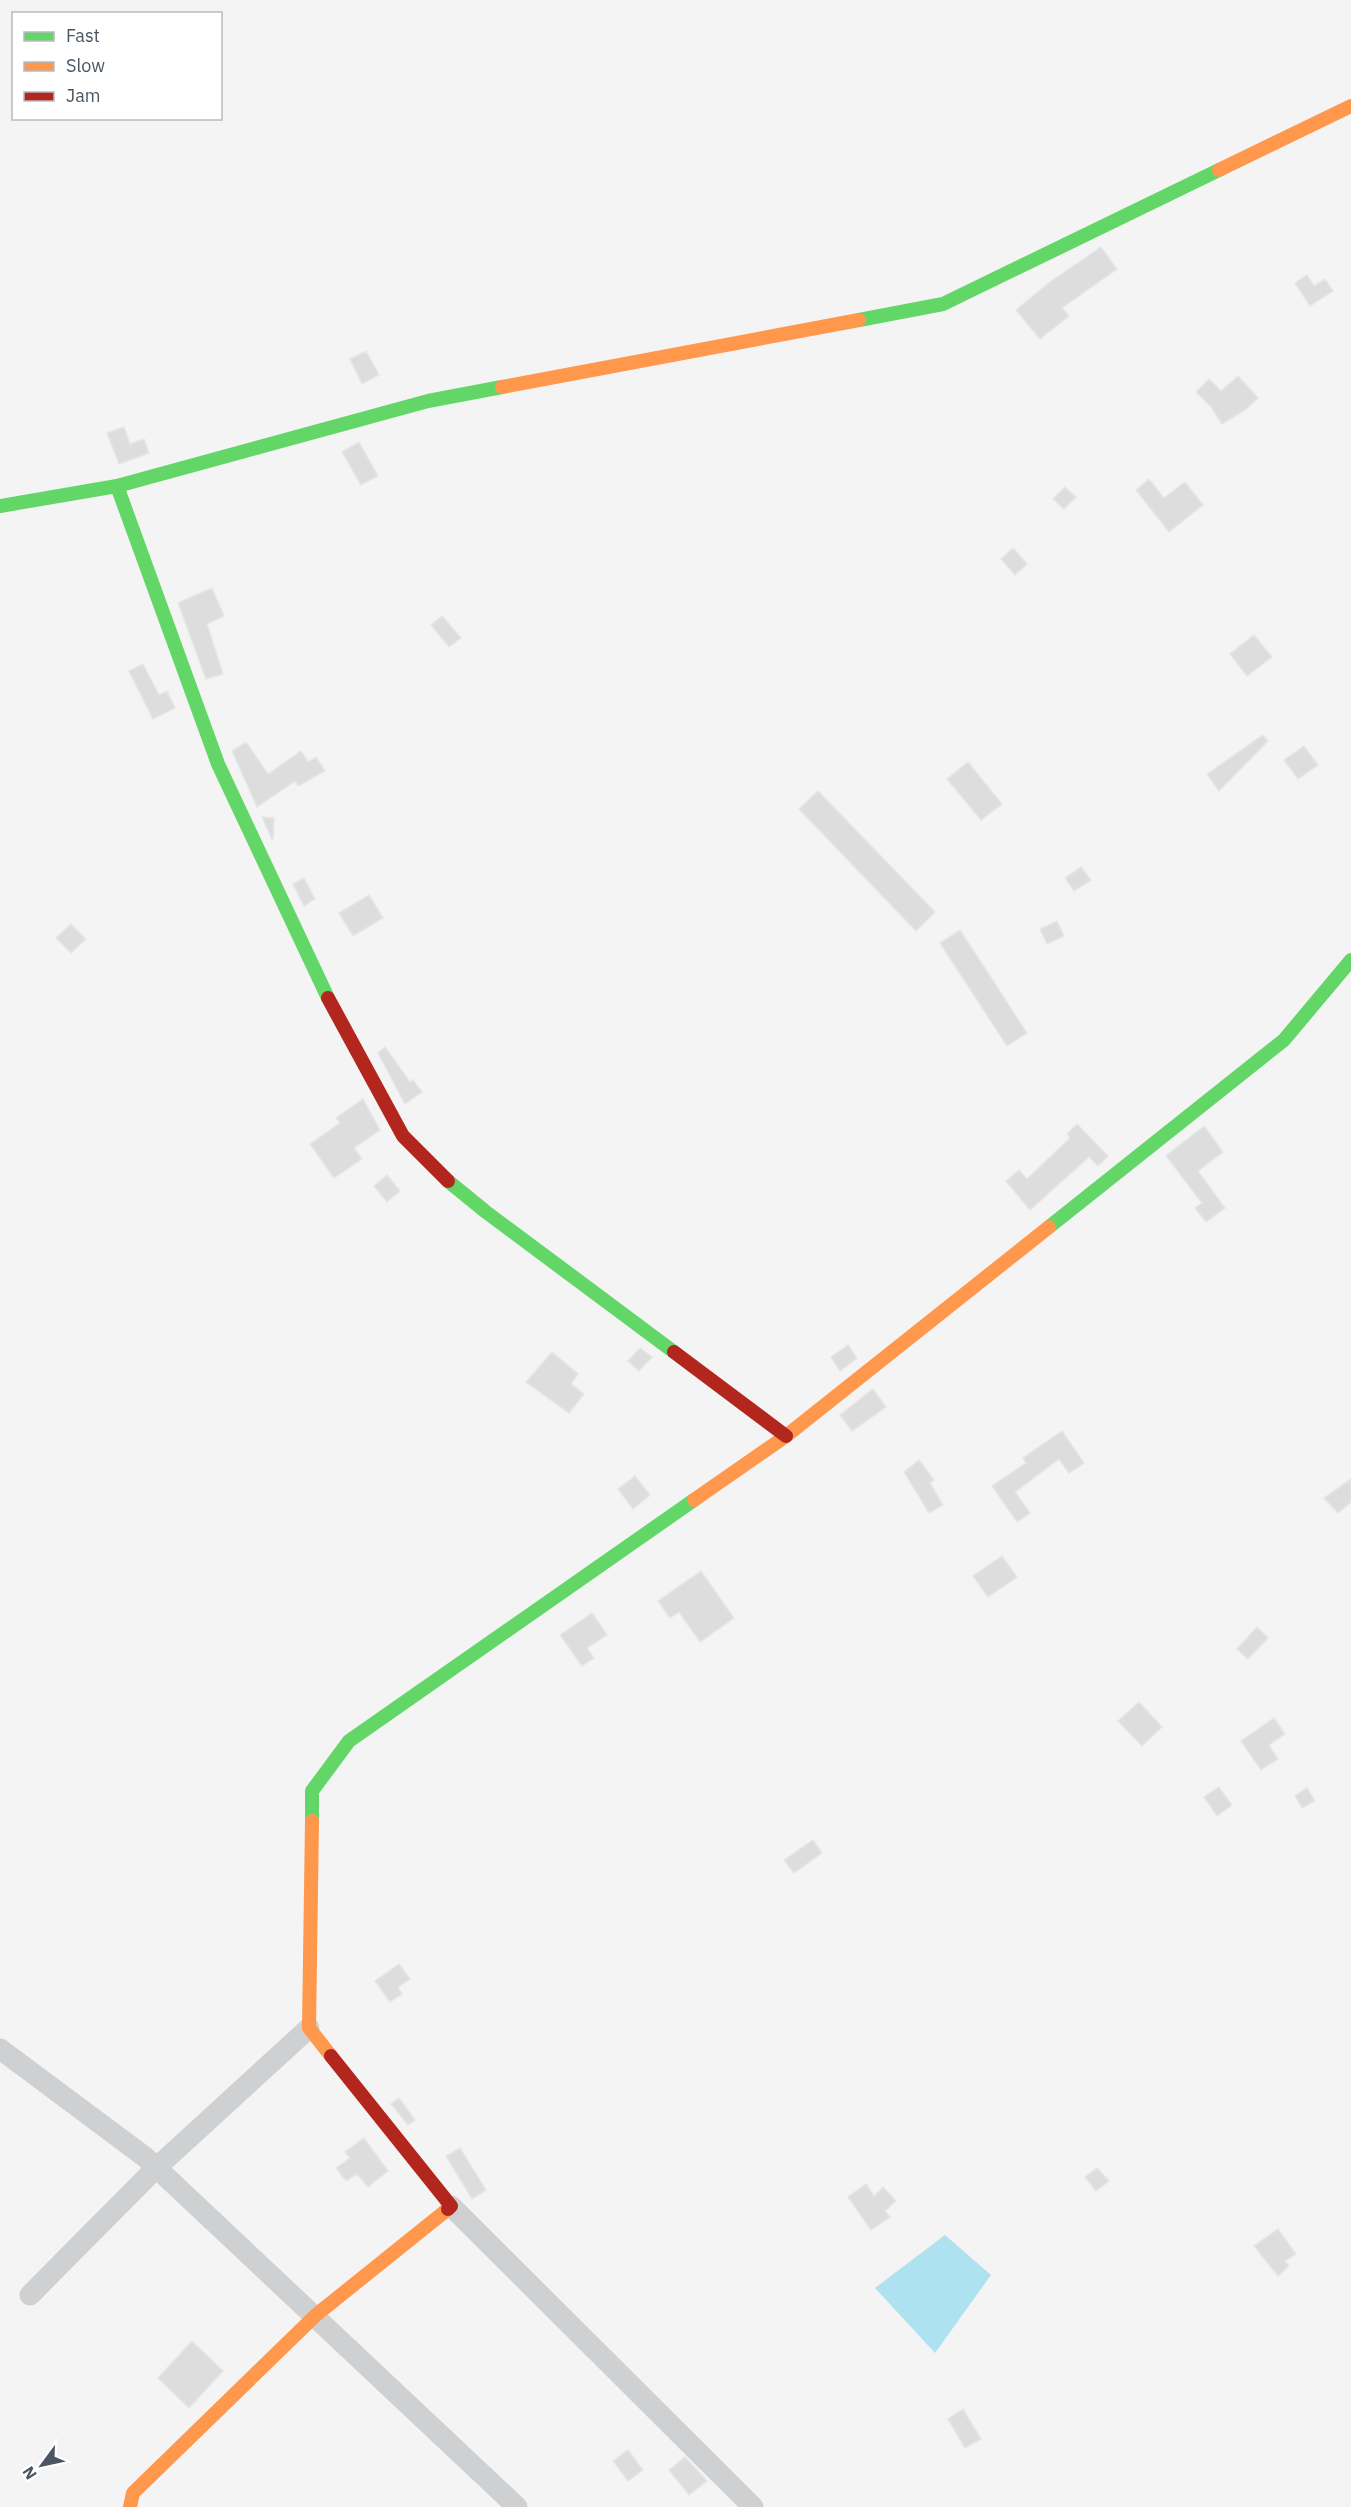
<svg xmlns="http://www.w3.org/2000/svg" width="1351" height="2507" viewBox="0 0 1351 2507" font-family="'IBM Plex Sans',sans-serif">
<style>
.water{fill:#aee2f0}
.building{fill:#ddddde;stroke:#e5e6e7;stroke-width:1.5}
.lines{fill:none;stroke-linecap:round;stroke-linejoin:round}
.street{stroke:#ced0d2;stroke-width:21}
.fast{stroke:#63d668;stroke-width:14}
.slow{stroke:#ff974d;stroke-width:14}
.jam{stroke:#b3261e;stroke-width:14}
</style>
<rect width="100%" height="100%" fill="#f4f4f4"/>
<path class="water" d="M 945,2235 L 991,2275 L 935,2353 L 875,2288 Z"/>
<path class="building" d="M 1101,247 L 1117,269 L 1062,308 L 1069,316 L 1040,339 L 1016,310 L 1050,282 Z
M 1307,275 L 1314,286 L 1325,279 L 1333,291 L 1310,306 L 1295,283 Z
M 366,351 L 379,375 L 362,384 L 350,359 Z
M 1238,376 L 1258,398 L 1245,410 L 1222,424 L 1211,407 L 1196,392 L 1209,379 L 1221,391 Z
M 124,427 L 130,444 L 144,439 L 149,453 L 119,464 L 107,433 Z
M 359,442 L 378,476 L 361,485 L 342,452 Z
M 1149,479 L 1164,498 L 1185,482 L 1203,505 L 1169,532 L 1136,490 Z
M 1065,487 L 1076,497 L 1064,509 L 1053,499 Z
M 1013,548 L 1027,564 L 1015,575 L 1001,559 Z
M 212,588 L 224,616 L 207,624 L 223,674 L 206,679 L 178,603 Z
M 442,616 L 461,638 L 449,647 L 431,625 Z
M 1254,635 L 1272,657 L 1247,676 L 1230,654 Z
M 143,664 L 159,695 L 167,691 L 175,708 L 153,719 L 129,671 Z
M 1263,735 L 1268,741 L 1219,791 L 1207,774 Z
M 246,742 L 268,774 L 301,751 L 308,762 L 316,757 L 325,771 L 298,786 L 295,781 L 257,807 L 232,751 Z
M 1304,746 L 1318,765 L 1298,779 L 1284,760 Z
M 968,762 L 1002,804 L 981,820 L 947,779 Z
M 818,791 L 935,912 L 916,931 L 799,809 Z
M 262,817 L 274,818 L 273,839 L 272,839 Z
M 1081,867 L 1091,880 L 1074,891 L 1065,878 Z
M 304,878 L 315,899 L 304,906 L 293,884 Z
M 369,895 L 383,918 L 353,936 L 339,913 Z
M 1057,921 L 1064,936 L 1047,944 L 1040,929 Z
M 71,924 L 86,939 L 71,953 L 56,938 Z
M 960,930 L 1027,1033 L 1007,1046 L 940,943 Z
M 385,1047 L 410,1082 L 413,1080 L 422,1092 L 405,1104 L 378,1053 Z
M 363,1099 L 380,1130 L 354,1148 L 362,1159 L 334,1178 L 310,1144 L 340,1123 L 336,1118 Z
M 1077,1124 L 1108,1156 L 1098,1166 L 1089,1157 L 1030,1210 L 1006,1181 L 1019,1170 L 1027,1179 L 1070,1138 L 1067,1134 Z
M 1204,1126 L 1223,1152 L 1198,1171 L 1225,1208 L 1206,1222 L 1195,1208 L 1202,1203 L 1166,1156 Z
M 387,1175 L 400,1191 L 387,1202 L 374,1186 Z
M 848,1345 L 857,1358 L 840,1371 L 831,1357 Z
M 640,1348 L 652,1357 L 639,1371 L 628,1361 Z
M 552,1352 L 578,1374 L 571,1384 L 584,1394 L 569,1413 L 526,1382 Z
M 873,1389 L 886,1407 L 852,1431 L 840,1415 Z
M 1062,1431 L 1084,1463 L 1069,1473 L 1059,1459 L 1015,1492 L 1030,1513 L 1017,1522 L 992,1486 L 1026,1463 L 1023,1458 Z
M 919,1460 L 934,1480 L 930,1483 L 943,1505 L 929,1513 L 904,1472 Z
M 635,1476 L 650,1495 L 633,1509 L 618,1489 Z
M 1351,1479 L 1351,1502 L 1338,1513 L 1324,1498 Z
M 1002,1556 L 1017,1577 L 988,1597 L 973,1576 Z
M 701,1571 L 734,1618 L 700,1642 L 679,1612 L 670,1618 L 658,1601 Z
M 592,1613 L 607,1635 L 587,1648 L 594,1658 L 582,1666 L 560,1635 Z
M 1257,1627 L 1268,1638 L 1248,1659 L 1237,1649 Z
M 1139,1702 L 1162,1727 L 1142,1746 L 1118,1721 Z
M 1274,1718 L 1285,1734 L 1269,1745 L 1278,1759 L 1261,1770 L 1241,1741 Z
M 1219,1787 L 1232,1805 L 1217,1816 L 1204,1797 Z
M 1307,1788 L 1315,1801 L 1302,1808 L 1295,1796 Z
M 813,1840 L 822,1853 L 794,1873 L 784,1860 Z
M 399,1964 L 410,1979 L 398,1987 L 402,1994 L 390,2002 L 375,1981 Z
M 399,2098 L 415,2120 L 408,2125 L 391,2104 Z
M 364,2138 L 388,2171 L 368,2187 L 357,2174 L 346,2181 L 336,2168 L 350,2158 L 345,2152 Z
M 460,2148 L 486,2190 L 472,2199 L 446,2156 Z
M 1097,2168 L 1109,2181 L 1096,2191 L 1085,2177 Z
M 866,2184 L 874,2196 L 883,2187 L 896,2201 L 885,2211 L 890,2217 L 871,2230 L 848,2197 Z
M 1278,2229 L 1296,2254 L 1285,2261 L 1289,2266 L 1278,2276 L 1254,2246 Z
M 192,2341 L 223,2371 L 189,2408 L 158,2378 Z
M 963,2409 L 981,2439 L 965,2448 L 948,2419 Z
M 628,2450 L 643,2470 L 628,2481 L 613,2461 Z
M 685,2457 L 707,2481 L 689,2495 L 669,2470 Z"/>
<g class="lines">
<path class="street" d="M 0,2049 L 145,2157 L 517,2507
M 451,2206 L 753,2507
M 30,2295 L 155,2169 L 309,2028"/>
<path class="fast" d="M 859,320 L 943,304 L 1219,170
M 117,486 L 218,764 L 328,998
M 0,506 L 117,486 L 428,401 L 502,387
M 448,1181 L 486,1212 L 674,1352
M 1049,1227 L 1284,1040 L 1351,960
M 312,1821 L 312,1791 L 349,1741 L 694,1500"/>
<path class="slow" d="M 1219,170 L 1351,106
M 502,387 L 859,320
M 694,1500 L 786,1436 L 1049,1227
M 312,1821 L 309,2028 L 331,2056
M 130,2507 L 133,2493 L 316,2315 L 448,2209"/>
<path class="jam" d="M 328,998 L 403,1136 L 448,1181
M 674,1352 L 786,1436
M 331,2056 L 451,2206 L 448,2209"/>
</g>
<rect x="12" y="12" width="210" height="108" fill="#ffffff" stroke="#b7bbc0" stroke-width="1.5"/>
<rect x="24" y="32" width="30" height="9" fill="#63d668" stroke="#b7bbc0" stroke-width="1.5"/>
<text x="66" y="42" font-size="18" fill="#4a5661">Fast</text>
<rect x="24" y="62" width="30" height="9" fill="#ff974d" stroke="#b7bbc0" stroke-width="1.5"/>
<text x="66" y="72" font-size="18" fill="#4a5661">Slow</text>
<rect x="24" y="92" width="30" height="9" fill="#b3261e" stroke="#b7bbc0" stroke-width="1.5"/>
<text x="66" y="102" font-size="18" fill="#4a5661">Jam</text>
<g transform="translate(42 2465) rotate(237)" stroke="#ffffff" stroke-width="4.5" paint-order="stroke">
<path d="M0-4.5L10 22L0 15L-10 22Z" fill="#4a5661"/>
<text y="-9" font-size="16" font-weight="bold" text-anchor="middle" fill="#4a5661">N</text>
</g>
</svg>
